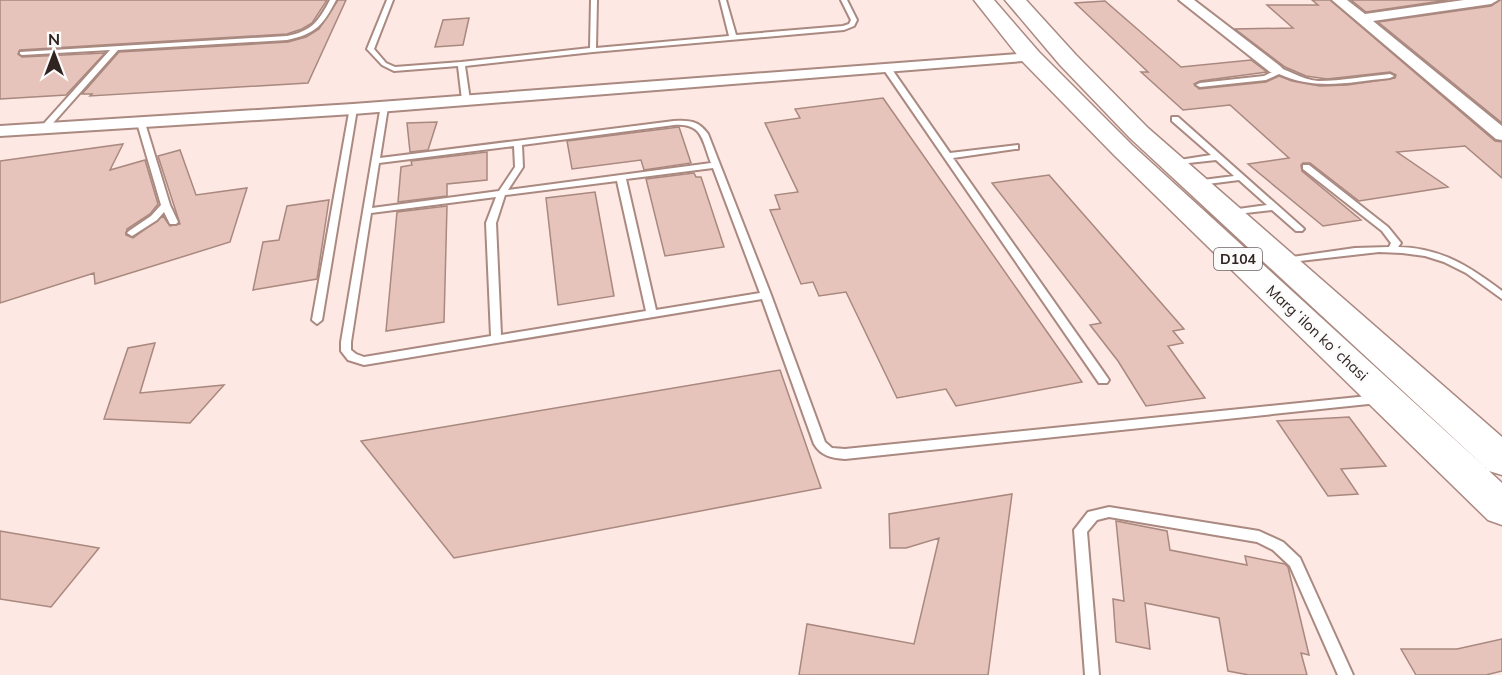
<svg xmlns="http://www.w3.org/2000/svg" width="1502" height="675" viewBox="0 0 1502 675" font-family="Mulish,sans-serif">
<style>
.building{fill:#e6c4bb;stroke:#a8887f;stroke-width:1.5}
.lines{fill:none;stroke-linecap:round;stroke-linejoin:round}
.lane-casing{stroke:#aa8981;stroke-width:4}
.street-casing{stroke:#aa8981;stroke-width:4}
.primary-casing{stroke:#aa8981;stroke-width:3}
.lane{fill:#fff;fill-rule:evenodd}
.street{fill:#fff;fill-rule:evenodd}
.primary{fill:#fff;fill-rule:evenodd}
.labels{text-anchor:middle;stroke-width:4.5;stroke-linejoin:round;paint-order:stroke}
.shield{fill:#fbfbfb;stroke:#6d6462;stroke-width:1.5}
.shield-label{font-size:14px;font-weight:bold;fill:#302320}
.street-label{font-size:15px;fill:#302320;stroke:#fbfbfb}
</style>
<rect width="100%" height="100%" fill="#fee8e3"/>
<path class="building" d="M 0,0 L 327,0 L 312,23 L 302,29 L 287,34 L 20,50 L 18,54 L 22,57 L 105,53 L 66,95 L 0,99 Z
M 338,0 L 346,0 L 308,83 L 90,96 L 92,94 L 82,94 L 119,52 L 288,42 L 306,37 L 319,29 Z
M 1312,0 L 1330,0 L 1495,141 L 1502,142 L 1502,178 L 1465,146 L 1397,152 L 1448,187 L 1359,201 L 1310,163 L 1303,163 L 1301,165 L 1302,171 L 1361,220 L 1323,226 L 1248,164 L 1289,158 L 1230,105 L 1183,110 L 1141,72 L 1148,72 L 1075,3 L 1105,1 L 1181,67 L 1251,60 L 1267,72 L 1200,81 L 1194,84 L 1199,89 L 1266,82 L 1279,76 L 1292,81 L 1320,86 L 1347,85 L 1395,78 L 1396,75 L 1390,72 L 1327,79 L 1306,76 L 1285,67 L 1235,29 L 1293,28 L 1267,5 L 1318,5 Z
M 1351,0 L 1448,0 L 1366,12 Z
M 1500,0 L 1502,0 L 1502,123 L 1378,22 L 1491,6 Z
M 469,18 L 463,45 L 435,47 L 443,20 Z
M 883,98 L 1052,339 L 1082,382 L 956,406 L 946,389 L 897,398 L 846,292 L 819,296 L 813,282 L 801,284 L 770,210 L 780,209 L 775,195 L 798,192 L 765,123 L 800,118 L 795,109 Z
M 437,122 L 428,150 L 410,152 L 407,123 Z
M 679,127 L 691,163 L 644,170 L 641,160 L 572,169 L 567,141 Z
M 123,144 L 110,170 L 145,160 L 158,204 L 150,214 L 127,229 L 126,235 L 133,238 L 163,216 L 170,226 L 180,224 L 158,156 L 180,150 L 196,195 L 247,188 L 230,242 L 95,284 L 94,273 L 0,303 L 0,161 Z
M 487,152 L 487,180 L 447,184 L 447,196 L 398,202 L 401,167 L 412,165 L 411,161 Z
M 694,173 L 696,177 L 701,177 L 724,247 L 665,256 L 646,179 Z
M 1049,175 L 1184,329 L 1173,331 L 1183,343 L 1168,346 L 1205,398 L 1146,406 L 1118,361 L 1090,325 L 1101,323 L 992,183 Z
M 595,192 L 614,296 L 558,305 L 546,198 Z
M 329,200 L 317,279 L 253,290 L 263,242 L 279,240 L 287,206 Z
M 447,206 L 444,322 L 386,331 L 397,212 Z
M 155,343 L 140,393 L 224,385 L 190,423 L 104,419 L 128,348 Z
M 780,370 L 821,488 L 454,558 L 361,441 Z
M 1349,417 L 1386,466 L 1341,469 L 1358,494 L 1328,496 L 1277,421 Z
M 1012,494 L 988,675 L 799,675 L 807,624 L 914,644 L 939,538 L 906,548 L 890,548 L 889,514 Z
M 1116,521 L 1167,531 L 1170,550 L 1247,565 L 1245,556 L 1285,564 L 1288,567 L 1309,655 L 1301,653 L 1307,675 L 1249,675 L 1228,671 L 1219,618 L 1145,603 L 1150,649 L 1116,642 L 1113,599 L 1124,601 Z
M 0,531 L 99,548 L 51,607 L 0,599 Z
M 1502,639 L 1502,671 L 1486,675 L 1416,675 L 1401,649 L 1457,649 Z"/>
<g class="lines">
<defs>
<path id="lane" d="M 330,0 L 336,0 C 323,25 316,34 287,40 L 118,50 L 46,131 L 40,131 L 39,129 L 110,50 L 22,55 L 20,54 L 20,52 L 287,36 C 312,31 318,22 330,0 Z
M 387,0 L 393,0 L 374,49 L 386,63 L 395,67 L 461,62 L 590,48 L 591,0 L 597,0 L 596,48 L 729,36 L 720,0 L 726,0 L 736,35 L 843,26 L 849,24 L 851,20 L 841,0 L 847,0 L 857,20 L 854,26 L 844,30 L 593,52 L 465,66 L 470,100 L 466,102 L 462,100 L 458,66 L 394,71 L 382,65 L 368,50 L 367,49 Z
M 1272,67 C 1286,67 1301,80 1318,81 C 1342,81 1367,76 1390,74 L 1394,76 L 1390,78 C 1350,82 1316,91 1279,74 L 1266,80 L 1200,87 L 1196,85 L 1200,83 L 1264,76 L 1272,72 Z
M 885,68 L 891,68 L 950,153 L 1018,145 L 1018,149 L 1015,149 L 953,158 L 1107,377 L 1109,380 L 1107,383 L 1099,383 L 884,70 Z
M 381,105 L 388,107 L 380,158 L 674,121 C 689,120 699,121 708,134 L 771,295 L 825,442 L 832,448 L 845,449 L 1378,395 L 1382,396 L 1384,399 L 1382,402 L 1378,403 L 845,459 C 832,458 821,456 814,444 L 762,299 L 364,365 L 348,360 L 341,351 L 341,342 ZM 674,125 C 703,123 702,140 711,163 L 508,190 L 523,167 L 522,145 ZM 514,146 L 515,167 L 499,191 L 372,208 L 379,163 ZM 713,168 L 760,293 L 656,310 L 626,179 ZM 617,181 L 646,311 L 501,335 L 496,223 L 505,195 ZM 496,197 L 486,223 L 491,336 L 364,357 L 356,354 L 351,350 L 351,342 L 371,213 Z
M 350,107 L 357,109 L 322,320 L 317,324 L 312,320 Z
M 1172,117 L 1178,117 L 1302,227 L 1304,229 L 1302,231 L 1296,231 L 1272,210 L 1228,215 L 1227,213 L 1231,210 L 1267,205 L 1239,180 L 1192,186 L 1191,184 L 1195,181 L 1234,176 L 1216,160 L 1170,165 L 1169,163 L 1173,161 L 1211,155 L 1172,121 Z
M 138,121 L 141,121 L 145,123 L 170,205 L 178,222 L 176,224 L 170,224 L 164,212 L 157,220 L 132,236 L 127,233 L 129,231 L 151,216 L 161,205 L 137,123 Z
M 1303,165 L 1309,165 L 1388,227 L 1401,243 L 1398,247 C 1441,248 1469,266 1502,291 L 1502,299 L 1466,273 L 1444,262 L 1425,256 L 1402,253 L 1379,252 L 1282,263 L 1280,261 L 1282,259 L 1285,258 L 1355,248 L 1389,247 L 1391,243 L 1382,231 L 1303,169 Z
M 1109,507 L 1259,531 L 1283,542 L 1300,558 L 1353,675 L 1338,675 L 1290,566 L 1273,550 L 1257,542 L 1109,517 L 1097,520 L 1087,532 L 1099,675 L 1085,675 L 1074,530 L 1088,512 Z"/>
<path id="street" d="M 1179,0 L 1194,0 L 1280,66 L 1283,69 L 1280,72 L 1270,72 Z
M 1332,0 L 1347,0 L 1365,14 L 1464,0 L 1498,0 L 1491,4 L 1373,21 L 1502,126 L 1502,140 L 1496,139 Z
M 1031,53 L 1038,57 L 1036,60 L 353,114 L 0,136 L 0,126 L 353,104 Z"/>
<path id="primary" d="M 974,0 L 994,0 L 1039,52 L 1132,145 L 1486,468 L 1130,138 L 1060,65 L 1005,0 L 1026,0 L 1076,55 L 1148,128 L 1502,437 L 1502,475 L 1489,471 L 1502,483 L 1502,525 L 1488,520 L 1114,155 L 1023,62 Z"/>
</defs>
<use href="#lane" class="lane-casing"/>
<use href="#street" class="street-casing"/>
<use href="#primary" class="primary-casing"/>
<use href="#lane" class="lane"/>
<use href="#street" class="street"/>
<use href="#primary" class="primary"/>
</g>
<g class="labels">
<rect class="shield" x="1214" y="248" width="48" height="22" rx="4.5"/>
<g class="shield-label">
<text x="1238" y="264">D104</text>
</g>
<g class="street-label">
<text transform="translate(1317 333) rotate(43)" y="5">Margʻilon koʻchasi</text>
</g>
</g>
<g transform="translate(54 54)" stroke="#fbfbfb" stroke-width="4.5" paint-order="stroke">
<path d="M0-4.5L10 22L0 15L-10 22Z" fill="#302320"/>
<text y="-9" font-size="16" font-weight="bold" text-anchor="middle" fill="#302320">N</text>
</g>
</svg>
